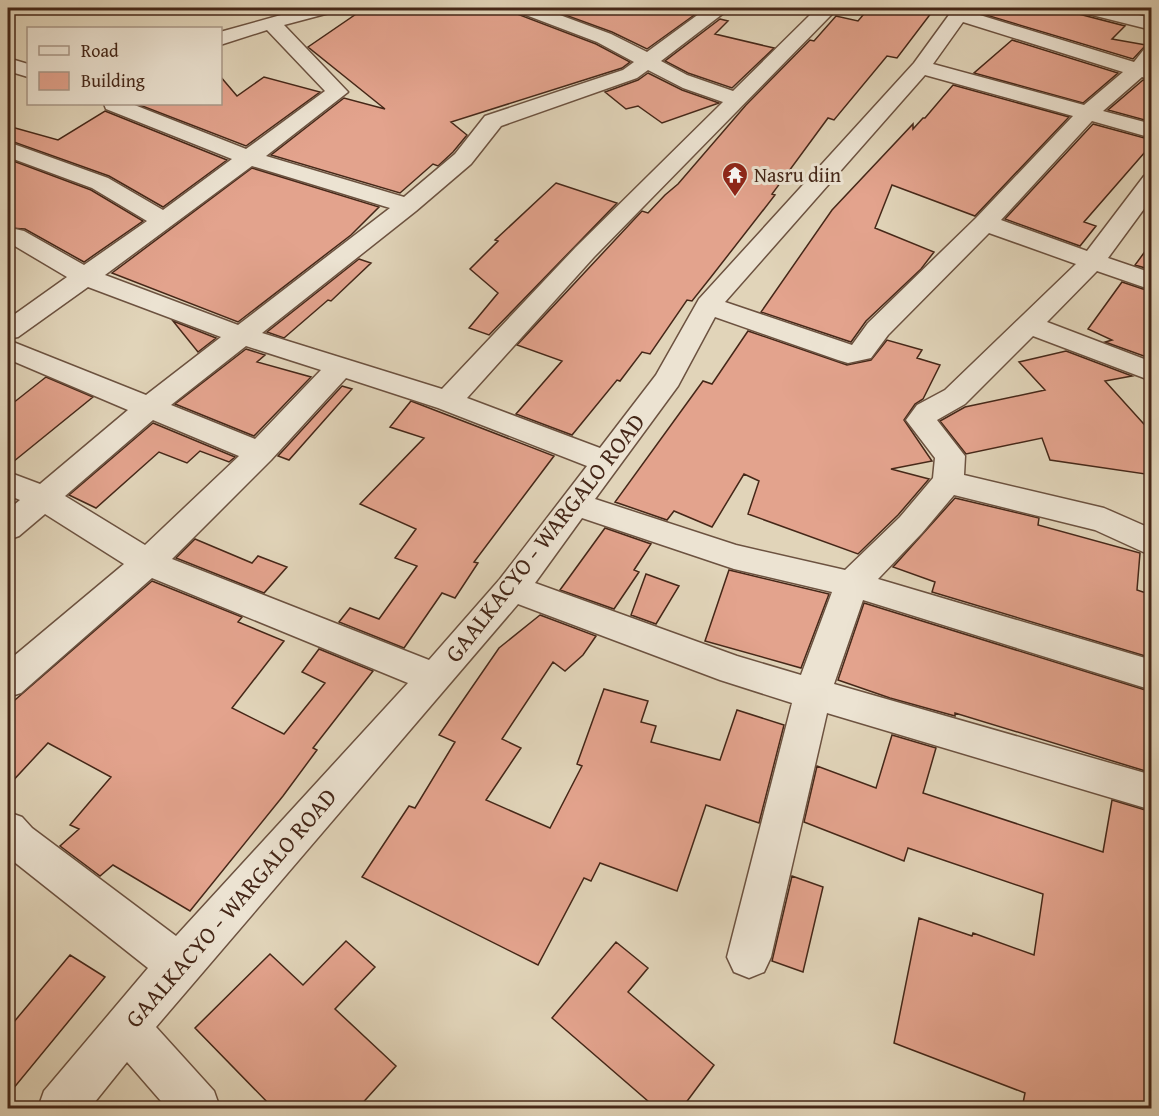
<svg xmlns="http://www.w3.org/2000/svg" width="1159" height="1116" viewBox="0 0 1159 1116" font-family="'Gentium Book Plus',serif">
<style>
.building{fill:#e3a38d;stroke:#452718;stroke-width:1.5}
.lines{fill:none;stroke-linecap:round;stroke-linejoin:round}
.minor-casing{stroke:#6c5240;stroke-width:3}
.minor{fill:#ece3d2;fill-rule:evenodd}
.labels{text-anchor:middle;stroke-width:6;stroke-linejoin:round;paint-order:stroke}
.far-poi-label{font-size:20px;fill:#452718;stroke:#ece3d2;text-anchor:start}
.street-label{font-size:24px;fill:#452718;stroke:#ece3d2}
</style>
<rect width="100%" height="100%" fill="#e1d4b9"/>
<filter id="stains"><feTurbulence type="fractalNoise" baseFrequency=".00333" numOctaves="4"/><feColorMatrix values="0 0 0 0 .2 0 0 0 0 .09 0 0 0 0 .02 0 0 0 .5 -.17"/></filter>
<radialGradient id="worn" r=".72"><stop offset=".6" stop-color="#630" stop-opacity="0"/><stop offset="1" stop-color="#630" stop-opacity=".3"/></radialGradient>
<path class="building" d="M 365,8 L 514,8 L 517,14 L 596,44 L 630,62 L 622,68 L 451,122 L 467,135 L 453,152 L 438,166 L 433,164 L 400,193 L 271,155 L 344,98 L 385,109 L 308,47 Z
M 546,8 L 704,8 L 647,49 L 612,32 Z
M 869,8 L 935,8 L 897,58 L 887,56 L 834,120 L 828,118 L 772,194 L 775,195 L 711,277 L 692,301 L 687,300 L 650,354 L 642,352 L 620,381 L 617,380 L 572,435 L 516,414 L 562,361 L 517,345 L 642,211 L 648,213 L 665,195 L 678,184 L 746,105 L 810,40 L 814,41 L 836,16 L 858,21 Z
M 977,8 L 1076,8 L 1079,14 L 1125,26 L 1112,39 L 1146,45 L 1133,59 L 976,12 Z
M 720,19 L 728,21 L 715,34 L 774,48 L 732,88 L 688,73 L 665,61 Z
M 1012,40 L 1118,73 L 1083,103 L 974,73 Z
M 648,73 L 682,90 L 719,103 L 662,123 L 638,106 L 626,109 L 605,92 L 638,80 Z
M 220,76 L 237,96 L 264,77 L 320,92 L 246,146 L 137,104 L 220,104 Z
M 1143,80 L 1152,82 L 1152,122 L 1108,110 Z
M 953,85 L 1069,117 L 975,216 L 892,185 L 875,228 L 934,252 L 921,269 L 866,321 L 851,342 L 761,312 L 832,210 L 913,124 L 913,129 L 923,118 L 925,118 Z
M 105,111 L 227,160 L 163,207 L 109,176 L 8,140 L 8,126 L 58,140 Z
M 1093,124 L 1152,140 L 1152,144 L 1084,222 L 1096,226 L 1080,246 L 1005,219 Z
M 8,159 L 91,190 L 143,221 L 84,262 L 25,229 L 8,228 Z
M 252,168 L 379,207 L 351,235 L 238,322 L 112,273 Z
M 556,183 L 617,203 L 489,335 L 469,328 L 498,293 L 470,269 L 498,241 L 495,240 Z
M 1152,242 L 1152,270 L 1135,265 Z
M 359,259 L 371,263 L 331,301 L 328,300 L 284,338 L 267,332 Z
M 1122,282 L 1152,292 L 1152,359 L 1105,342 L 1112,340 L 1088,329 Z
M 173,321 L 216,338 L 198,352 Z
M 748,331 L 847,365 L 871,360 L 887,340 L 922,350 L 917,358 L 940,365 L 923,399 L 915,404 L 904,420 L 932,461 L 891,469 L 929,479 L 898,515 L 858,554 L 748,514 L 759,481 L 744,474 L 712,527 L 674,511 L 667,520 L 615,502 L 703,381 L 712,384 Z
M 246,349 L 265,355 L 257,362 L 311,377 L 254,436 L 175,404 Z
M 1066,351 L 1132,376 L 1105,381 L 1152,433 L 1152,475 L 1050,460 L 1042,438 L 966,454 L 940,421 L 965,407 L 1045,390 L 1019,362 Z
M 46,377 L 93,397 L 8,466 L 8,407 Z
M 342,386 L 352,389 L 289,460 L 278,456 Z
M 411,401 L 554,456 L 474,562 L 478,563 L 455,598 L 442,593 L 404,648 L 339,622 L 350,608 L 379,619 L 417,566 L 395,558 L 416,529 L 360,504 L 424,438 L 390,427 Z
M 153,423 L 235,457 L 229,462 L 200,451 L 187,463 L 159,452 L 96,508 L 69,495 Z
M 955,498 L 1039,518 L 1038,525 L 1140,553 L 1137,590 L 1152,595 L 1152,658 L 932,592 L 935,582 L 893,567 Z
M 605,528 L 651,544 L 634,570 L 639,572 L 614,609 L 560,590 Z
M 195,539 L 252,563 L 258,556 L 287,567 L 264,593 L 176,558 Z
M 729,570 L 829,594 L 801,668 L 705,641 Z
M 646,574 L 679,586 L 656,624 L 631,615 Z
M 152,581 L 242,617 L 238,622 L 284,641 L 232,708 L 284,734 L 325,683 L 302,672 L 319,649 L 373,671 L 313,748 L 317,750 L 283,796 L 190,911 L 113,865 L 100,876 L 60,846 L 79,829 L 70,825 L 111,777 L 48,743 L 8,786 L 8,706 Z
M 864,603 L 1152,692 L 1152,773 L 955,713 L 955,716 L 890,698 L 838,680 Z
M 540,615 L 596,636 L 583,655 L 565,671 L 553,662 L 502,739 L 521,748 L 486,800 L 550,828 L 582,766 L 577,764 L 604,689 L 648,701 L 641,722 L 656,726 L 651,742 L 720,760 L 737,710 L 784,725 L 759,823 L 706,805 L 677,891 L 600,863 L 591,881 L 584,878 L 538,965 L 362,877 L 409,806 L 415,808 L 455,742 L 439,735 L 499,648 Z
M 892,735 L 936,748 L 923,793 L 1103,852 L 1112,800 L 1152,812 L 1150,1108 L 1022,1108 L 1025,1093 L 894,1043 L 919,918 L 972,936 L 973,933 L 1034,955 L 1043,894 L 908,848 L 904,861 L 804,822 L 817,766 L 876,788 Z
M 792,876 L 823,887 L 803,972 L 772,961 Z
M 346,941 L 375,967 L 335,1009 L 396,1066 L 358,1108 L 273,1108 L 195,1028 L 270,954 L 303,985 Z
M 616,942 L 648,968 L 628,992 L 714,1065 L 682,1108 L 656,1108 L 552,1018 Z
M 70,955 L 105,977 L 8,1095 L 8,1029 Z"/>
<g class="lines">
<defs>
<path id="minor" d="M 306,8 L 335,8 L 333,12 L 284,25 L 348,92 L 266,156 L 404,197 L 455,154 L 485,116 L 623,70 L 634,62 L 597,42 L 518,12 L 516,8 L 541,8 L 611,34 L 647,52 L 707,8 L 727,8 L 725,12 L 661,61 L 687,75 L 733,91 L 812,13 L 806,8 L 832,8 L 835,11 L 594,257 L 467,398 L 600,448 L 656,375 L 699,299 L 914,63 L 954,8 L 972,8 L 970,12 L 1134,62 L 1145,48 L 1152,46 L 1152,80 L 1142,77 L 1103,111 L 1152,124 L 1152,138 L 1092,121 L 1001,220 L 1087,251 L 1144,176 L 1152,174 L 1152,198 L 1108,258 L 1152,273 L 1152,290 L 1097,271 L 1047,322 L 1152,362 L 1152,381 L 1033,336 L 965,404 L 937,420 L 965,456 L 964,475 L 1104,508 L 1152,529 L 1152,556 L 1095,530 L 954,495 L 922,533 L 878,579 L 1152,660 L 1152,690 L 863,600 L 834,684 L 1152,775 L 1152,810 L 827,713 L 771,957 L 764,972 L 749,978 L 734,972 L 727,957 L 792,703 L 720,680 L 518,604 L 156,1027 L 214,1091 L 220,1108 L 167,1108 L 127,1062 L 90,1108 L 38,1108 L 44,1091 L 148,968 L 8,857 L 8,812 L 22,817 L 32,828 L 176,936 L 408,683 L 152,578 L 21,693 L 8,697 L 8,661 L 124,564 L 45,514 L 19,536 L 8,540 L 8,510 L 20,500 L 8,495 L 8,472 L 40,484 L 128,410 L 8,359 L 8,340 L 146,395 L 221,337 L 88,287 L 18,337 L 8,339 L 8,319 L 67,277 L 8,242 L 8,230 L 15,229 L 24,231 L 84,265 L 147,221 L 92,188 L 8,157 L 8,142 L 108,178 L 163,210 L 232,159 L 106,109 L 104,104 L 132,104 L 246,149 L 325,91 L 267,30 L 220,45 L 220,32 ZM 963,22 L 1123,72 L 1084,105 L 933,64 ZM 648,70 L 683,88 L 723,102 L 576,247 L 442,389 L 262,333 L 416,211 L 471,164 L 501,126 L 637,78 ZM 925,75 L 1073,116 L 976,218 L 868,323 L 852,345 L 725,302 ZM 252,166 L 390,208 L 238,325 L 105,275 ZM 989,233 L 1076,264 L 945,390 L 917,405 L 906,420 L 935,458 L 933,478 L 900,517 L 845,570 L 736,545 L 595,499 L 678,386 L 715,317 L 838,360 L 848,363 L 871,358 L 888,335 ZM 246,346 L 321,370 L 255,439 L 171,405 ZM 346,378 L 438,408 L 587,466 L 500,579 L 429,660 L 172,559 L 271,460 ZM 153,420 L 239,456 L 145,545 L 65,496 ZM 582,518 L 734,569 L 832,592 L 801,675 L 737,656 L 535,583 Z
M 1078,8 L 1108,8 L 1152,18 L 1152,30 L 1080,12 Z
M 8,58 L 28,64 L 28,77 L 8,71 Z"/>
</defs>
<use href="#minor" class="minor-casing"/>
<use href="#minor" class="minor"/>
</g>
<defs>
<symbol id="temple-pin" viewBox="-11 -11 22 30"><path d="M0 17L-7.5 6A9.5 9.5 0 1 1 7.5 6Z" fill="#8f2418" stroke="#ece3d2"/><path d="M0-6L5-2H3V0L6.5 2.5H4V6H1.5V3h-3V6H-4V2.5H-6.5L-3 0V-2H-5Z" fill="#fff"/></symbol>
</defs>
<g fill-rule="evenodd">
<use href="#temple-pin" x="720" y="160" width="30" height="40"/>
</g>
<g class="labels">
<g class="far-poi-label">
<text x="754" y="182">Nasru diin</text>
</g>
<g class="street-label">
<text transform="translate(545 538) rotate(-52)" y="8">GAALKACYO - WARGALO ROAD</text>
<text transform="translate(231 908) rotate(-49)" y="8">GAALKACYO - WARGALO ROAD</text>
</g>
</g>
<rect width="1159" height="1116" fill="none" stroke="#e1d4b9" stroke-width="30"/>
<rect x="9" y="9" width="1141" height="1098" fill="none" stroke="#452718" stroke-width="3"/>
<rect x="15" y="15" width="1129" height="1086" fill="none" stroke="#452718" stroke-width="1.5"/>
<rect x="27" y="27" width="195" height="78" fill="#ece3d2" stroke="#a99888" stroke-width="1.5"/>
<rect x="39" y="46" width="30" height="9" fill="#ece3d2" stroke="#a99888" stroke-width="1.5"/>
<text x="81" y="57" font-size="18" fill="#452718">Road</text>
<rect x="39" y="72" width="30" height="18" fill="#e3a38d" stroke="#a99888" stroke-width="1.5"/>
<text x="81" y="87" font-size="18" fill="#452718">Building</text>
<rect width="100%" height="100%" filter="url(#stains)"/>
<rect width="100%" height="100%" fill="url(#worn)"/>
</svg>
